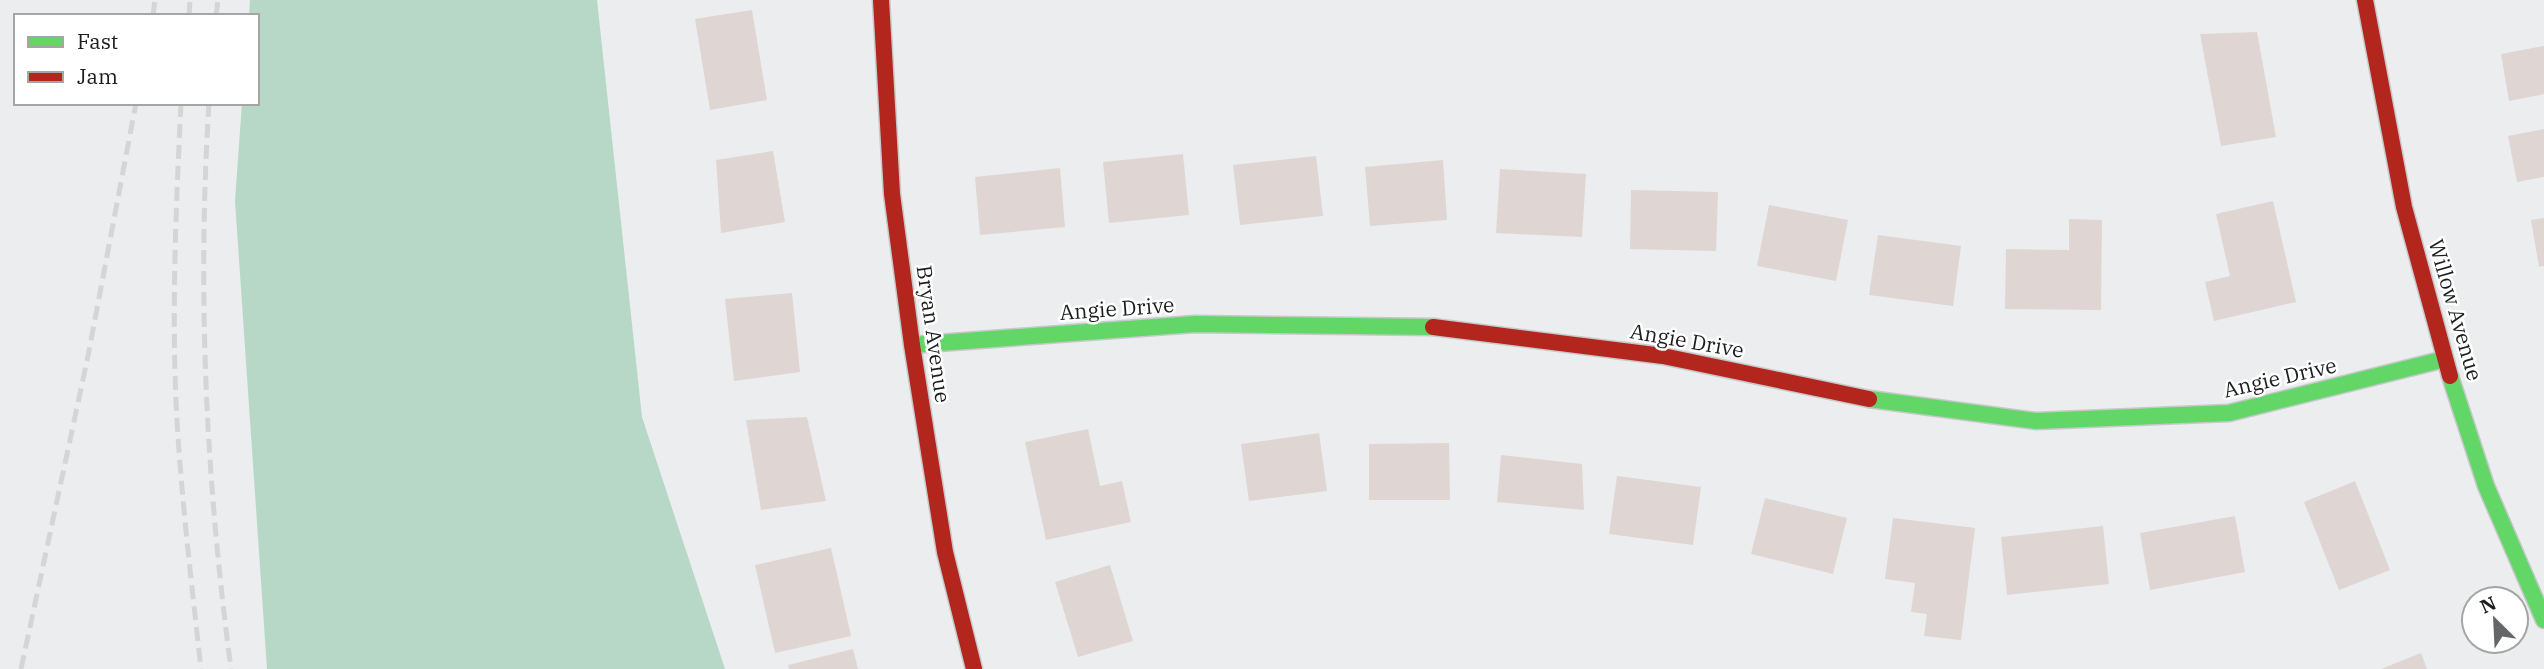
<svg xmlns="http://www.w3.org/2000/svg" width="2544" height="669" viewBox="0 0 2544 669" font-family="'IBM Plex Serif',serif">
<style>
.forest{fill:#b7d8c7}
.building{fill:#dfd6d4}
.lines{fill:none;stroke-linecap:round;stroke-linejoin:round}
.fast-casing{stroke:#c7c8ca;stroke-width:19}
.jam-casing{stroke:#c7c8ca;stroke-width:19}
.fast{stroke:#63d668;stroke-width:16}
.jam{stroke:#b3261e;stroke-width:16}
.rail{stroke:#d5d5d6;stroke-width:5;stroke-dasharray:14 7;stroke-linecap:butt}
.labels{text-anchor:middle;stroke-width:5;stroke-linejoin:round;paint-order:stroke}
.street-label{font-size:21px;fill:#1c1d1e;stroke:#fff}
</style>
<rect width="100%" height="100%" fill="#ebedef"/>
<path class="forest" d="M 250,0 L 597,0 L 642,417 L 725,669 L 267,669 L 235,201 L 242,103 L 257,103 L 257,16 L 249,16 Z"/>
<path class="building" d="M 752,10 L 767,100 L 710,110 L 695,19 Z
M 2257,32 L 2276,137 L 2221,146 L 2200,34 Z
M 2544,46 L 2544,94 L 2509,101 L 2501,54 Z
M 2544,129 L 2544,177 L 2517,182 L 2508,136 Z
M 773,151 L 785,222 L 721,233 L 716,160 Z
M 1183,154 L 1189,215 L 1109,223 L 1103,162 Z
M 1316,156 L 1323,216 L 1240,225 L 1233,165 Z
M 1443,160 L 1447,220 L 1370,226 L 1365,167 Z
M 1060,168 L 1065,227 L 980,235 L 975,177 Z
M 1500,169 L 1586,174 L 1582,237 L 1496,233 Z
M 1631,190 L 1718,192 L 1716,251 L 1630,249 Z
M 2273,201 L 2296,302 L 2214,321 L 2205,282 L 2230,276 L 2216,214 Z
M 1769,205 L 1848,220 L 1836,281 L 1757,266 Z
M 2544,218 L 2544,266 L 2539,267 L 2531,220 Z
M 2069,219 L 2102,220 L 2101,310 L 2005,309 L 2006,249 L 2069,250 Z
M 1878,235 L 1961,246 L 1953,306 L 1869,295 Z
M 792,293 L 800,372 L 734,381 L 725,299 Z
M 807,417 L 826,501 L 761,510 L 746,420 Z
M 1088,429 L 1100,486 L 1122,481 L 1131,522 L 1046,540 L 1025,442 Z
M 1319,433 L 1327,491 L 1249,501 L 1241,444 Z
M 1449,443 L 1450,500 L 1369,500 L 1369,444 Z
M 1501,455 L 1582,464 L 1584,510 L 1497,502 Z
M 1617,476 L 1701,487 L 1693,545 L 1609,534 Z
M 2355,481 L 2390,570 L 2339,590 L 2304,502 Z
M 1765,498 L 1847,518 L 1833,574 L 1751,554 Z
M 2235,516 L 2245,572 L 2150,590 L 2140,533 Z
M 1893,518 L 1975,528 L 1961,640 L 1924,636 L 1927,614 L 1911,612 L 1915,583 L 1885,579 Z
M 2103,526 L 2109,584 L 2007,595 L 2001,537 Z
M 831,548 L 851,636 L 775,653 L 755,565 Z
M 1110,565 L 1133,641 L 1078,657 L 1055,582 Z
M 853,649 L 858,669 L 789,669 L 788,665 Z
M 2421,653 L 2427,669 L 2381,669 Z"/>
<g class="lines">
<defs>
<path id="fast" d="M 912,345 L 1195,324 L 1433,327
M 2450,376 L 2486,486 L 2544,620
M 1869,399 L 2036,421 L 2229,413 L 2445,359"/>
<path id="jam" d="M 881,0 L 892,194 L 912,345 L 945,552 L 974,669
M 2365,0 L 2404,207 L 2450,376
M 1433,327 L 1663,356 L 1869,399"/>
</defs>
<use href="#fast" class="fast-casing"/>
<use href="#jam" class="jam-casing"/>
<use href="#fast" class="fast"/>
<use href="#jam" class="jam"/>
<path class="rail" d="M 153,16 L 155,0
M 189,16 L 190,0
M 216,16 L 218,0
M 181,103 C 176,209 171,315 177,421 C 182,504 192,587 201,669
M 209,103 C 197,291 206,482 231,669
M 21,669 L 88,356 L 136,103"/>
</g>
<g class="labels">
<g class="street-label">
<text transform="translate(1117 309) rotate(-4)" y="7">Angie Drive</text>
<text transform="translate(2455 310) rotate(74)" y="7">Willow Avenue</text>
<text transform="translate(933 334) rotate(82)" y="7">Bryan Avenue</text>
<text transform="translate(1687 341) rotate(10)" y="7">Angie Drive</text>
<text transform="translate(2280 378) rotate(-13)" y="7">Angie Drive</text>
</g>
</g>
<rect x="14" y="14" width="245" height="91" fill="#ffffff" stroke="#a4a5a5" stroke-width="2"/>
<rect x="28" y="37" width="35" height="10" fill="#63d668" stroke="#a4a5a5" stroke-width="2"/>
<text x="77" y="49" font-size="21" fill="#1c1d1e">Fast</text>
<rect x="28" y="72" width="35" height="10" fill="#b3261e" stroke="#a4a5a5" stroke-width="2"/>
<text x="77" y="84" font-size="21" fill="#1c1d1e">Jam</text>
<g transform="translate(2495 620) rotate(336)"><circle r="33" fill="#ffffff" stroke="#a4a5a5" stroke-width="2"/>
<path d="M0-5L12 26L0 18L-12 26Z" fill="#646667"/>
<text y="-10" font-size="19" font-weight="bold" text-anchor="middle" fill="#1c1d1e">N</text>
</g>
</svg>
